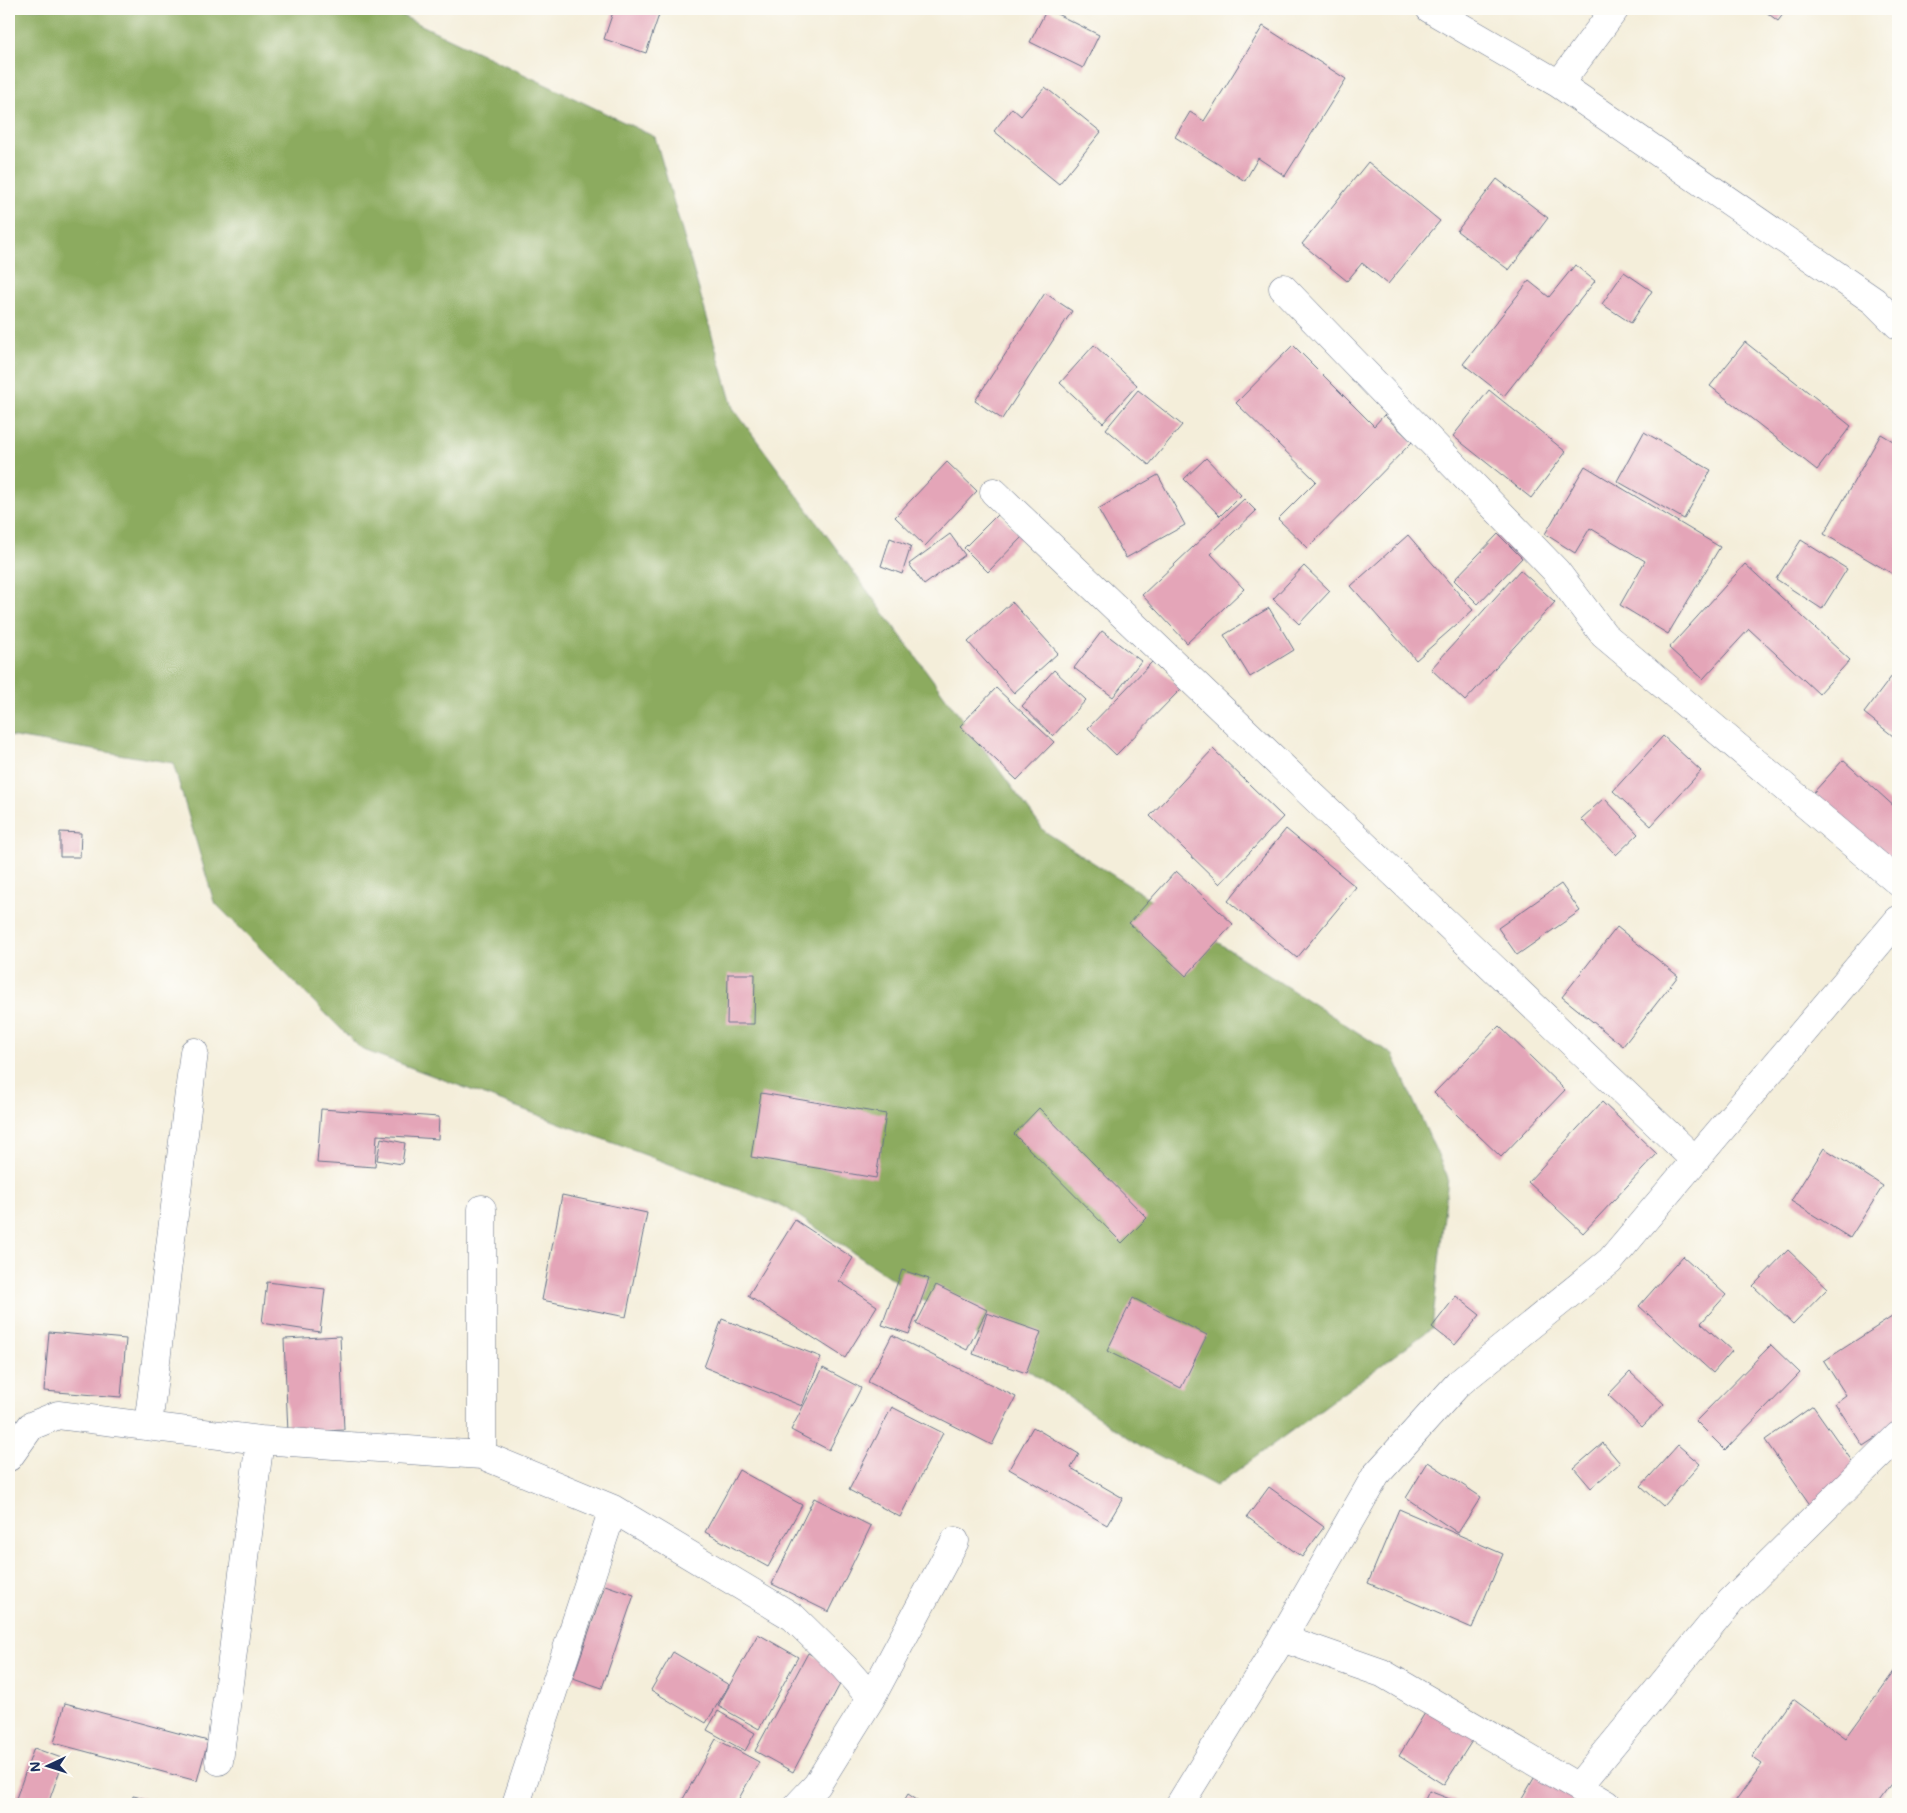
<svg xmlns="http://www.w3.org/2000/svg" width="1907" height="1813" viewBox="0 0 1907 1813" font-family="Mali,sans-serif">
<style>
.forest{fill:#8cab5e;stroke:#546d5e}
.building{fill:#e4a5b8}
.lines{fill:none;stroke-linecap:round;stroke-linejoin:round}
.minor-casing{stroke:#677289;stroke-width:29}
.minor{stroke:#fff;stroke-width:28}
</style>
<rect width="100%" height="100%" fill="#fdfcf7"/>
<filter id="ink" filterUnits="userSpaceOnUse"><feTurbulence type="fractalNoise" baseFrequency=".02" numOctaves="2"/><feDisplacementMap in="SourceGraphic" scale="10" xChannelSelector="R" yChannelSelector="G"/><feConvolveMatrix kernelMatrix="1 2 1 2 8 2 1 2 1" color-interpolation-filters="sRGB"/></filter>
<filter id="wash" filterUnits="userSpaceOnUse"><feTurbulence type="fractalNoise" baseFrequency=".0096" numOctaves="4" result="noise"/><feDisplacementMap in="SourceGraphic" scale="20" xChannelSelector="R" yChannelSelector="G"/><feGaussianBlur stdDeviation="1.12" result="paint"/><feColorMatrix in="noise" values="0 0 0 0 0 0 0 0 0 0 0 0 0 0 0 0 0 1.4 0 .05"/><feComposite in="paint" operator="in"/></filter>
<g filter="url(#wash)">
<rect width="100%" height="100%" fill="#f4eeda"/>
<path class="forest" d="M 9,9 L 388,9 L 655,137 L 733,408 L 1044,831 L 1393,1055 L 1448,1178 L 1432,1328 L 1216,1486 L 1141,1446 L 785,1207 L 361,1049 L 214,902 L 173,763 L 9,736 Z"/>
<g id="blocks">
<path class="building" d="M 614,9 L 661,9 L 646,53 L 604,39 Z
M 1047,9 L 1099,35 L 1083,68 L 1030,42 Z
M 1762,9 L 1787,9 L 1778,21 Z
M 1263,26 L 1346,79 L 1285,176 L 1258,158 L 1245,181 L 1175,137 L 1190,112 L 1204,121 Z
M 1045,87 L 1101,132 L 1059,184 L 994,131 L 1012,108 L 1021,116 Z
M 1368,162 L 1440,221 L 1388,284 L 1362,263 L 1347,281 L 1302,244 Z
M 1497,179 L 1548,218 L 1509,270 L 1457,231 Z
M 1575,265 L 1595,281 L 1504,396 L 1463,364 L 1529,281 L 1549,297 Z
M 1624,272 L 1652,291 L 1631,323 L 1602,304 Z
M 1045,293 L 1072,311 L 1002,419 L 975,401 Z
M 1745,342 L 1851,426 L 1817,470 L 1710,386 Z
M 1094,345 L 1137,385 L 1103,423 L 1060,383 Z
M 1293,345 L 1374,426 L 1384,415 L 1412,442 L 1308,548 L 1278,519 L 1316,481 L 1236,403 Z
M 1138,390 L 1182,425 L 1149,465 L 1106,429 Z
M 1489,390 L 1566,452 L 1531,498 L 1453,436 Z
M 1644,432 L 1711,470 L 1684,519 L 1617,481 Z
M 1881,434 L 1898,444 L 1898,577 L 1824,534 Z
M 1206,458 L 1241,495 L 1220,516 L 1184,479 Z
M 947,462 L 977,491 L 925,546 L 895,517 Z
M 1585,466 L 1720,547 L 1668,634 L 1620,605 L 1645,561 L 1590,528 L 1575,553 L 1545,534 Z
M 1158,475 L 1185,525 L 1126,558 L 1098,509 Z
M 1244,499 L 1256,511 L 1211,554 L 1244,589 L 1187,643 L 1142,595 Z
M 998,514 L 1022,537 L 988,572 L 964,548 Z
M 950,534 L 965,555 L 924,585 L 909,564 Z
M 1498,534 L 1522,558 L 1478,604 L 1454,580 Z
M 1408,535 L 1473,610 L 1416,660 L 1351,586 Z
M 890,538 L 911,546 L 902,574 L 881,566 Z
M 1801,540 L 1847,569 L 1822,609 L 1776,579 Z
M 1745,564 L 1850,660 L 1819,694 L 1749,629 L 1703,679 L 1669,648 Z
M 1304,566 L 1330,591 L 1299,624 L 1273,599 Z
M 1520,570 L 1555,602 L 1465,701 L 1431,669 Z
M 1012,602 L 1058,653 L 1014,693 L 968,642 Z
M 1269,608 L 1294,650 L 1250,677 L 1224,635 Z
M 1102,631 L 1141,661 L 1113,697 L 1074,668 Z
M 1152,662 L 1181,689 L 1116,755 L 1088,728 Z
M 1054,670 L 1086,700 L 1053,736 L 1022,706 Z
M 1895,672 L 1898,674 L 1898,740 L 1864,713 Z
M 996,688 L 1054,742 L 1017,780 L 960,726 Z
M 1663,736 L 1701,771 L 1651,826 L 1613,791 Z
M 1213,749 L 1283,817 L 1220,884 L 1150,816 Z
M 1843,760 L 1898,810 L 1898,868 L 1813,793 Z
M 1604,798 L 1638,834 L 1616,855 L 1581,819 Z
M 1286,829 L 1356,887 L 1297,958 L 1228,901 Z
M 60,832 L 81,833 L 80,857 L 60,857 Z
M 1176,871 L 1233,924 L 1186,976 L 1129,923 Z
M 1561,884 L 1580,911 L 1517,955 L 1498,928 Z
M 1617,927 L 1678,976 L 1623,1046 L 1562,997 Z
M 728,974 L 755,974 L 754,1024 L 727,1024 Z
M 1499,1026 L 1565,1090 L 1501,1157 L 1434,1093 Z
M 761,1093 L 886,1114 L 876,1178 L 751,1157 Z
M 1602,1102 L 1657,1154 L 1583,1233 L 1528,1182 Z
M 1039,1108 L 1147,1218 L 1122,1243 L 1014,1134 Z
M 321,1109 L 439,1117 L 438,1139 L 377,1135 L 375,1167 L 317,1163 Z
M 381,1138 L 405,1143 L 402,1164 L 377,1160 Z
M 1824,1148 L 1883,1186 L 1850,1238 L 1791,1201 Z
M 562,1195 L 647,1213 L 626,1317 L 542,1300 Z
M 795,1220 L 853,1258 L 839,1281 L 877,1306 L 845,1358 L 748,1296 Z
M 1788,1250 L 1828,1288 L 1793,1324 L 1753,1286 Z
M 1683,1256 L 1726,1295 L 1701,1323 L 1732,1351 L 1713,1373 L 1639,1306 Z
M 902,1270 L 929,1279 L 909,1334 L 882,1325 Z
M 267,1282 L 325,1289 L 320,1332 L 262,1323 Z
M 936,1285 L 987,1310 L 967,1350 L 916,1324 Z
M 1456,1296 L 1480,1315 L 1455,1345 L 1432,1327 Z
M 1133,1298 L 1207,1335 L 1181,1388 L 1107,1351 Z
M 987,1313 L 1041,1332 L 1026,1373 L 973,1354 Z
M 1898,1313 L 1898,1423 L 1863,1446 L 1835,1403 L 1846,1395 L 1824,1361 Z
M 722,1319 L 821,1357 L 802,1406 L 704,1367 Z
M 49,1332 L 126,1339 L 121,1397 L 44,1391 Z
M 892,1335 L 1016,1397 L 992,1445 L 868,1382 Z
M 340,1336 L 344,1430 L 288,1433 L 284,1339 Z
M 1771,1345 L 1800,1373 L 1725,1450 L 1696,1421 Z
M 823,1368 L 861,1388 L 829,1450 L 791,1430 Z
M 1630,1372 L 1664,1404 L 1642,1427 L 1608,1395 Z
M 1813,1406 L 1859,1471 L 1811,1506 L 1765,1440 Z
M 892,1407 L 943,1433 L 900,1517 L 849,1490 Z
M 1033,1427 L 1079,1454 L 1071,1468 L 1123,1498 L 1107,1525 L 1009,1469 Z
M 1603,1443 L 1620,1463 L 1591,1488 L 1574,1468 Z
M 1678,1445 L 1700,1464 L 1663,1506 L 1641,1486 Z
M 1428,1462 L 1481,1497 L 1458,1533 L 1406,1498 Z
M 739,1470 L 802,1505 L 768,1567 L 705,1532 Z
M 1269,1487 L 1324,1527 L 1302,1557 L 1247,1517 Z
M 814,1498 L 871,1526 L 829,1612 L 772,1584 Z
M 1399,1509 L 1503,1554 L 1472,1628 L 1368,1583 Z
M 605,1585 L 634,1595 L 602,1688 L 573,1678 Z
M 758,1634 L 798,1657 L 759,1729 L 718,1706 Z
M 673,1652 L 729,1685 L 706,1723 L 651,1690 Z
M 808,1653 L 846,1673 L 793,1772 L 755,1751 Z
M 1898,1666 L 1898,1775 L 1877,1804 L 1733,1804 L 1762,1764 L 1752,1757 L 1793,1699 L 1846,1738 Z
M 65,1703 L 208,1741 L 197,1781 L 54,1743 Z
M 1431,1703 L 1477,1733 L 1444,1785 L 1399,1756 Z
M 718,1711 L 755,1733 L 745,1751 L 707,1730 Z
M 716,1739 L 759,1762 L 736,1804 L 693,1804 L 683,1799 Z
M 34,1748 L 64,1759 L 48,1804 L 14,1804 Z
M 1541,1766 L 1595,1804 L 1519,1804 Z
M 1429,1791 L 1463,1804 L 1423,1804 Z
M 908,1794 L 923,1804 L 902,1804 Z
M 133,1796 L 159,1802 L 158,1804 L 131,1804 Z"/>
</g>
</g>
<g filter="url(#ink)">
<use href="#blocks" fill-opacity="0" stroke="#677289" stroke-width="1"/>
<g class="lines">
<defs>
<path id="minor" d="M 1430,9 L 1559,84 L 1874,301 L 1898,325
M 1559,84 L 1615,9
M 1283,288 L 1556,571 L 1604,635 L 1898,882
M 994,492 L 1695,1160
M 482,1209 L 482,1455
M 148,1426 L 194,1052
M 9,1457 L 31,1426 L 58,1415 L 260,1440 L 482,1455 L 613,1509 L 793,1617 L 844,1667 L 871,1698
M 1282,1638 L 1382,1673 L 1607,1804
M 219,1761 L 260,1440
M 1578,1787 L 1731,1601 L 1898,1436
M 516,1804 L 613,1509
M 799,1804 L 817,1785 L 871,1698 L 955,1541
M 1180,1804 L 1282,1638 L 1376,1475 L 1458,1384 L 1610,1261 L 1898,920"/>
</defs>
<use href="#minor" class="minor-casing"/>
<use href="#minor" class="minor"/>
</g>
</g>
<rect width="1907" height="1813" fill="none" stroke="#fdfcf7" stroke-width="30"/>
<g transform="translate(48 1766) rotate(266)" stroke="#fdfcf7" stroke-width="4" paint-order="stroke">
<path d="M0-4L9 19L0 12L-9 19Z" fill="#1b2f5e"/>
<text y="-8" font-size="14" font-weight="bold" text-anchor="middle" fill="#1b2f5e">N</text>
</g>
</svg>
